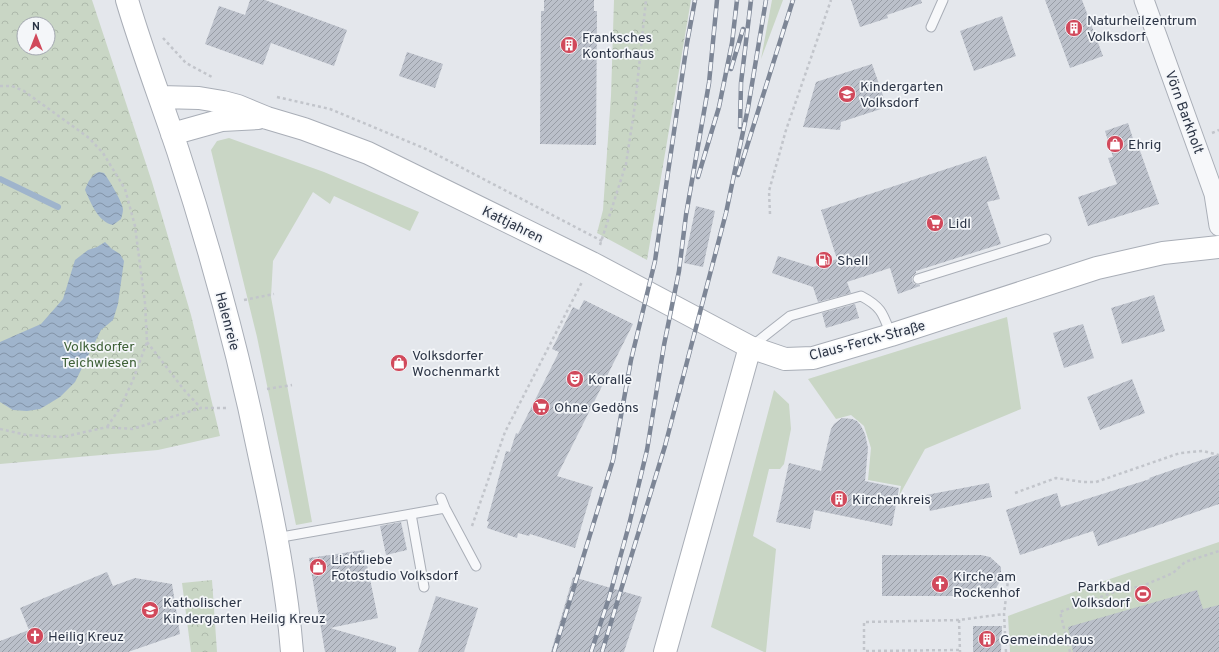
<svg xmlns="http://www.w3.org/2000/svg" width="1219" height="652" viewBox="0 0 1219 652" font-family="Overpass,sans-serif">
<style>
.grass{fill:#c9d6c5}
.park{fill:url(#park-crowns);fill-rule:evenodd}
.water{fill:url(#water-waves)}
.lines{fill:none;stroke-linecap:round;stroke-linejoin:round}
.stream{stroke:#9fb4cc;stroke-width:6}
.building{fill:url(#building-hatch)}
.lane-casing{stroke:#a9aeb7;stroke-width:11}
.street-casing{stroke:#a9aeb7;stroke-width:21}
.secondary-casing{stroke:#a9aeb7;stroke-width:24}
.path{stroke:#c2c5cb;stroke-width:2.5;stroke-dasharray:3 3;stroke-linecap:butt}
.lane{stroke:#f7f8fa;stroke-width:9}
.street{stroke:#f7f8fa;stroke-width:19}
.secondary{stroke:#fff;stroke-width:22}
.rail-casing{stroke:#7d8696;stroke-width:4.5}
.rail{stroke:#f4f6f9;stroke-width:3;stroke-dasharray:9;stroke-linecap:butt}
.labels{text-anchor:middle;stroke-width:3.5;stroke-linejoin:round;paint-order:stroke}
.poi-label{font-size:14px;fill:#2b3445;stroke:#f4f6f9;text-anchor:start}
.street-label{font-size:14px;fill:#2b3445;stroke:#f4f6f9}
.park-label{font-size:14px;fill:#3f6138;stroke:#f4f6f9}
</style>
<defs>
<pattern id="park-crowns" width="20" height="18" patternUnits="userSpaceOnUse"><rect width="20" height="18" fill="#c9d6c5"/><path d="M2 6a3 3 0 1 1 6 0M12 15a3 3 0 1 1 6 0" fill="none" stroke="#adb8ab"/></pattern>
<pattern id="water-waves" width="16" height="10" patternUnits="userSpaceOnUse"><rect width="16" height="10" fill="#9fb4cc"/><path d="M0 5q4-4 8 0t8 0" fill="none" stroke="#8293a7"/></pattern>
<pattern id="building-hatch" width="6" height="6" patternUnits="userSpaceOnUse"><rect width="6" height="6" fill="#bbc0ca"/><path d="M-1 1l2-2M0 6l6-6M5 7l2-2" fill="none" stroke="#989da6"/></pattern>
</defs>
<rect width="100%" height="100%" fill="#e4e7ec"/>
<path class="grass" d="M 772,0 L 783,0 L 761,59 Z
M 229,138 L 324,172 L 419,212 L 410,231 L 334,196 L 330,204 L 313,192 L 273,261 L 271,297 L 312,522 L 296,525 L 257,337 L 211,150 L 217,141 Z
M 1007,317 L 1021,409 L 925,449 L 899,496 L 901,486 L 868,480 L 871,448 L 864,426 L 851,415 L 836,419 L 808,379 Z
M 774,390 L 789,404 L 791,429 L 784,464 L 780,469 L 769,469 L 753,536 L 776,549 L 766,652 L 764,652 L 711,627 Z
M 1219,542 L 1219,652 L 1010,652 L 1008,616 L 1101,582 Z"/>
<path class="park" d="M 0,0 L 92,0 L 152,182 L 191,315 L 220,436 L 158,450 L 0,464 ZM 24,24 L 48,24 L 48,48 L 24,48 Z
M 614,0 L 691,0 L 647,260 L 597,233 L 603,210 L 611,96 Z
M 212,580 L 217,652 L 191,652 L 182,583 Z"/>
<path class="water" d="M 99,172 L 104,173 C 109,180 122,201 123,209 C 123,212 122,216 121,219 L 113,225 C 98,222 91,203 85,190 C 88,182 91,175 99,172 Z
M 105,242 L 112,249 L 120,254 L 124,261 L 118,304 L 113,320 L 101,330 L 75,382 L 60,397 L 40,409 L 27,411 L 13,410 L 0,402 L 0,342 L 41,324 L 63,299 L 75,260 L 88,250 L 97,247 Z"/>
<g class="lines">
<path class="stream" d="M 0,179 L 58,207"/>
</g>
<path class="building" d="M 250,0 L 265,0 L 347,30 L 334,66 L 271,43 L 263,65 L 205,44 L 219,6 L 245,15 Z
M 544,0 L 594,0 L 594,11 L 597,11 L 596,145 L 540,144 L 541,11 L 544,11 Z
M 851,0 L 921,0 L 922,3 L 887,15 L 888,18 L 860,27 Z
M 1045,0 L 1082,0 L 1103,56 L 1070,68 Z
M 1002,16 L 1016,56 L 974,71 L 960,31 Z
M 407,52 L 443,64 L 435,88 L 399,76 Z
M 872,64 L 887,107 L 841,122 L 840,130 L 803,127 L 816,82 Z
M 1128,123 L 1136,148 L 1139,148 L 1159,204 L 1088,226 L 1078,197 L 1117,184 L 1108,158 L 1113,157 L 1105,131 Z
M 986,156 L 1000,199 L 987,202 L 1001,244 L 916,271 L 916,273 L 912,277 L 912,281 L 914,284 L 920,285 L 920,286 L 898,294 L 890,268 L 847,282 L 851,293 L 818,302 L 813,287 L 772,273 L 778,256 L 813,267 L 837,259 L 821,210 Z
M 696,206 L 715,211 L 703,267 L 684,263 Z
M 1154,295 L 1165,331 L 1122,344 L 1111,308 Z
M 584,300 L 633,324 L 557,476 L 593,487 L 575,548 L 530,534 L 529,536 L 518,533 L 517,538 L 487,528 L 489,522 L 487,521 L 506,451 L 510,452 L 516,433 L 518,434 L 559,352 L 552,349 L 573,307 L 579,310 Z
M 855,304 L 859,318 L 826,328 L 822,313 Z
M 1083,324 L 1094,358 L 1064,368 L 1053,333 Z
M 1132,379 L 1145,413 L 1100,430 L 1087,397 Z
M 842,418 L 852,419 L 857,421 L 861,426 L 865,434 L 868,448 L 865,481 L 899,488 L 892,526 L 814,510 L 810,529 L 776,522 L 789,463 L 821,471 L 831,429 L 834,424 Z
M 1219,454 L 1219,504 L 1098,546 L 1093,531 L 1020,555 L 1006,510 L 1057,493 L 1061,507 L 1150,479 L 1149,478 Z
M 989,483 L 992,497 L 930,511 L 926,495 Z
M 401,522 L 407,550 L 386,555 L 380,526 Z
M 364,550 L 378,618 L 330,628 L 396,647 L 396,652 L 325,652 L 309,558 Z
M 882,555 L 981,555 L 990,557 L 1001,567 L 1001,580 L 996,588 L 990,593 L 981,596 L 882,596 Z
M 107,572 L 113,586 L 135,578 L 172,584 L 180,634 L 128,652 L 0,652 L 0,641 L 29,630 L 20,608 Z
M 573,577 L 642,597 L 624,652 L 551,652 Z
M 1197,590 L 1203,609 L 1219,605 L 1219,652 L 1073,652 L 1068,627 Z
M 436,596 L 478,608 L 464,652 L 418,652 Z
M 973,626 L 1002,626 L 1001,652 L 973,652 Z"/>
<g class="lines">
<defs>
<path id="lane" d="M 931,27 L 943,0
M 918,279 L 1046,239
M 752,346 L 790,316 L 861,296 C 882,307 883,314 891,335
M 445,508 L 476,566
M 411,514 L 424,587
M 276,538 L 445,508 L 441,498"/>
<path id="street" d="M 1144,0 L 1214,194 L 1219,226"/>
<path id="secondary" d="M 127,0 C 142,51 161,100 178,151 C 211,252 239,354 260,458 C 274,522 287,587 292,652
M 160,97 L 199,98 L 223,102 L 238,106 L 267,118 L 304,129 L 368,153 L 592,263 L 750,347 L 785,359 L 813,358 L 891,335 L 1097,268 L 1163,253 L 1219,247
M 172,134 L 222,120 L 258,118
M 665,652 L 750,347"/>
</defs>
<use href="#lane" class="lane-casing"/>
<use href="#street" class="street-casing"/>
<use href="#secondary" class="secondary-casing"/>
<path class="path" d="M 163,38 L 186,63 L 212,77
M 0,86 L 12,86 L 24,91 L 89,138 L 103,153 L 125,189 L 135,226 L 145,303 L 147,342 L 133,380 L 120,408 L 107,427
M 277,97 L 330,109 L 426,149 L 602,241
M 1212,133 L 1219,130
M 770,214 L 769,191 L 786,130 L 831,0
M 600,245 L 626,164 L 635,105 L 646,0
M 244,300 L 274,294
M 147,342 L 185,391 L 201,408
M 267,389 L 292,385
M 0,429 L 27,435 L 63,437 L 107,427 L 132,429 L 201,408 L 228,408
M 1015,493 L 1056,478 L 1083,482 L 1096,482 L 1180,453 L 1203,451 L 1219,455
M 472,526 L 505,432 L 582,282
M 959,620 L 960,652
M 959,650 L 864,651 L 864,622 L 959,620 L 1004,614
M 1006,652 L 1004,614 L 1009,572
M 1070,652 L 1060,612 L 1125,588 L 1140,587 L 1173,573 L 1185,562 L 1219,551"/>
<use href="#lane" class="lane"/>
<use href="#street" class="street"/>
<use href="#secondary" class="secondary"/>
<defs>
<path id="rail" d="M 731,69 L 743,29
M 740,127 L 741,83 L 751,0
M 738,175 L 793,0
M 698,177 L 719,107 L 732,43 L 737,0
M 554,652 L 613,460 L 631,360 L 655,261 L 687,43 L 695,0
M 591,652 L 609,598 L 629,525 L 647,450 L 664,345 L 679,271 L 686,215 L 709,83 L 717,0
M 602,652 L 665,446 L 726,213 L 748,108 L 766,0"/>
</defs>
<use href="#rail" class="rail-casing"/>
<use href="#rail" class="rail"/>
</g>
<defs>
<symbol id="building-disc" viewBox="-11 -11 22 22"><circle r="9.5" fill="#d1495b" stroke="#f4f6f9"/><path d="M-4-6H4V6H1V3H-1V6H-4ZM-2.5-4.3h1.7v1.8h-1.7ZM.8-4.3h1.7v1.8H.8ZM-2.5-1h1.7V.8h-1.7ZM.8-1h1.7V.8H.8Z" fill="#fff"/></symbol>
<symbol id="school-disc" viewBox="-11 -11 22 22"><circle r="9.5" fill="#d1495b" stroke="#f4f6f9"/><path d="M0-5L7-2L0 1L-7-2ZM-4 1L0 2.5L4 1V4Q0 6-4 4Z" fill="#fff"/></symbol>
<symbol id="shop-disc" viewBox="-11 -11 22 22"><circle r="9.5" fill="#d1495b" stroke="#f4f6f9"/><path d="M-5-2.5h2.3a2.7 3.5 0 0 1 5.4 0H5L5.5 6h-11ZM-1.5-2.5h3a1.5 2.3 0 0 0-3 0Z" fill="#fff"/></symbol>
<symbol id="supermarket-disc" viewBox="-11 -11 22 22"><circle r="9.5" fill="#d1495b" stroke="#f4f6f9"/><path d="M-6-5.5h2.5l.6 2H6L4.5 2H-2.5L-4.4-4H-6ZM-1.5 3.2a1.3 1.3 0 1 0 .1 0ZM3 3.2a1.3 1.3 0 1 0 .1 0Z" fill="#fff"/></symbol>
<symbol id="fuel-disc" viewBox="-11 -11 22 22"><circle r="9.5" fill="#d1495b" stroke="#f4f6f9"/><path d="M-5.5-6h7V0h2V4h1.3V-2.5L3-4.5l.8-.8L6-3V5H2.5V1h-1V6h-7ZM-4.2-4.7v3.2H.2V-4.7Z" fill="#fff"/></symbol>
<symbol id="theatre-disc" viewBox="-11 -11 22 22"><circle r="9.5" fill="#d1495b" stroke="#f4f6f9"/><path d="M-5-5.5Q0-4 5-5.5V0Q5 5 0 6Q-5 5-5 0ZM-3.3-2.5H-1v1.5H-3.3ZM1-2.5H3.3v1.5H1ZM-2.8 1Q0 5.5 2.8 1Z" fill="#fff"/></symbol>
<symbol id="church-disc" viewBox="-11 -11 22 22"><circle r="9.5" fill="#d1495b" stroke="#f4f6f9"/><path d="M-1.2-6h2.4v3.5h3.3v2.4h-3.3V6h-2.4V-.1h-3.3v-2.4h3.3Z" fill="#fff"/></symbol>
<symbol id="stadium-disc" viewBox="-11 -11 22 22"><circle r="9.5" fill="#d1495b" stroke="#f4f6f9"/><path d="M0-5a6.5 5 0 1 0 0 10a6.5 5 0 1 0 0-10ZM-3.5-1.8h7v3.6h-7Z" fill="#fff"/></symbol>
</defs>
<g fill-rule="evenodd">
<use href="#building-disc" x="1064" y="18" width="20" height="20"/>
<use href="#building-disc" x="559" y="35" width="20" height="20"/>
<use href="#school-disc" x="837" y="84" width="20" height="20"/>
<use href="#shop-disc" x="1105" y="134" width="20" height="20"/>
<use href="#supermarket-disc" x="925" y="213" width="20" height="20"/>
<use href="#fuel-disc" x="814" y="250" width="20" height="20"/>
<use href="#shop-disc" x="389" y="353" width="20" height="20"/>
<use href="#theatre-disc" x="565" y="369" width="20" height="20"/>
<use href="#supermarket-disc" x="531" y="397" width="20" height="20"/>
<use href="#building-disc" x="829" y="489" width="20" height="20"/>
<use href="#shop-disc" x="308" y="557" width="20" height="20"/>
<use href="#church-disc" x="930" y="574" width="20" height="20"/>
<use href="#stadium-disc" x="1133" y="584" width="20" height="20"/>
<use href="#school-disc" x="140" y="600" width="20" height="20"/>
<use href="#church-disc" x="25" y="626" width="20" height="20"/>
<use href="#building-disc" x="977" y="629" width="20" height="20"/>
</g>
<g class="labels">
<g class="poi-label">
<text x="1087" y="25">Naturheilzentrum<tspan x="1087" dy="16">Volksdorf</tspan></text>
<text x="582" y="42">Franksches<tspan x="582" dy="16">Kontorhaus</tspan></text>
<text x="860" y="91">Kindergarten<tspan x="860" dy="16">Volksdorf</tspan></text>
<text x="1128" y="149">Ehrig</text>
<text x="948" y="228">Lidl</text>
<text x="837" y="265">Shell</text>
<text x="412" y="360">Volksdorfer<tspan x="412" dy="16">Wochenmarkt</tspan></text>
<text x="588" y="384">Koralle</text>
<text x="554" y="412">Ohne Gedöns</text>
<text x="852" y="504">Kirchenkreis</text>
<text x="331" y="564">Lichtliebe<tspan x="331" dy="16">Fotostudio Volksdorf</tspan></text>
<text x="953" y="581">Kirche am<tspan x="953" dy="16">Rockenhof</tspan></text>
<text x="1130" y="591" text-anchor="end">Parkbad<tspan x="1130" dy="16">Volksdorf</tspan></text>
<text x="163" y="607">Katholischer<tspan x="163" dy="16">Kindergarten Heilig Kreuz</tspan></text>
<text x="48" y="641">Heilig Kreuz</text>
<text x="1000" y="644">Gemeindehaus</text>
</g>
<g class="street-label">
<text transform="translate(1185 112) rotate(70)" y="5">Vörn Barkholt</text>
<text transform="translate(513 224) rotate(26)" y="5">Kattjahren</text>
<text transform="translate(228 321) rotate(75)" y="5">Halenreie</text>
<text transform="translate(867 340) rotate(-15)" y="5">Claus-Ferck-Straße</text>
</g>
<g class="park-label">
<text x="99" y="351">Volksdorfer<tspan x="99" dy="16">Teichwiesen</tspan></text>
</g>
</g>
<g transform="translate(36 36)"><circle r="19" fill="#f4f6f9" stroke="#a4a8b1"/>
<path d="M0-3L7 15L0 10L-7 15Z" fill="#d1495b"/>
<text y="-6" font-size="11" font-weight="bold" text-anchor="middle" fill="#2b3445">N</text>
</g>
</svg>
